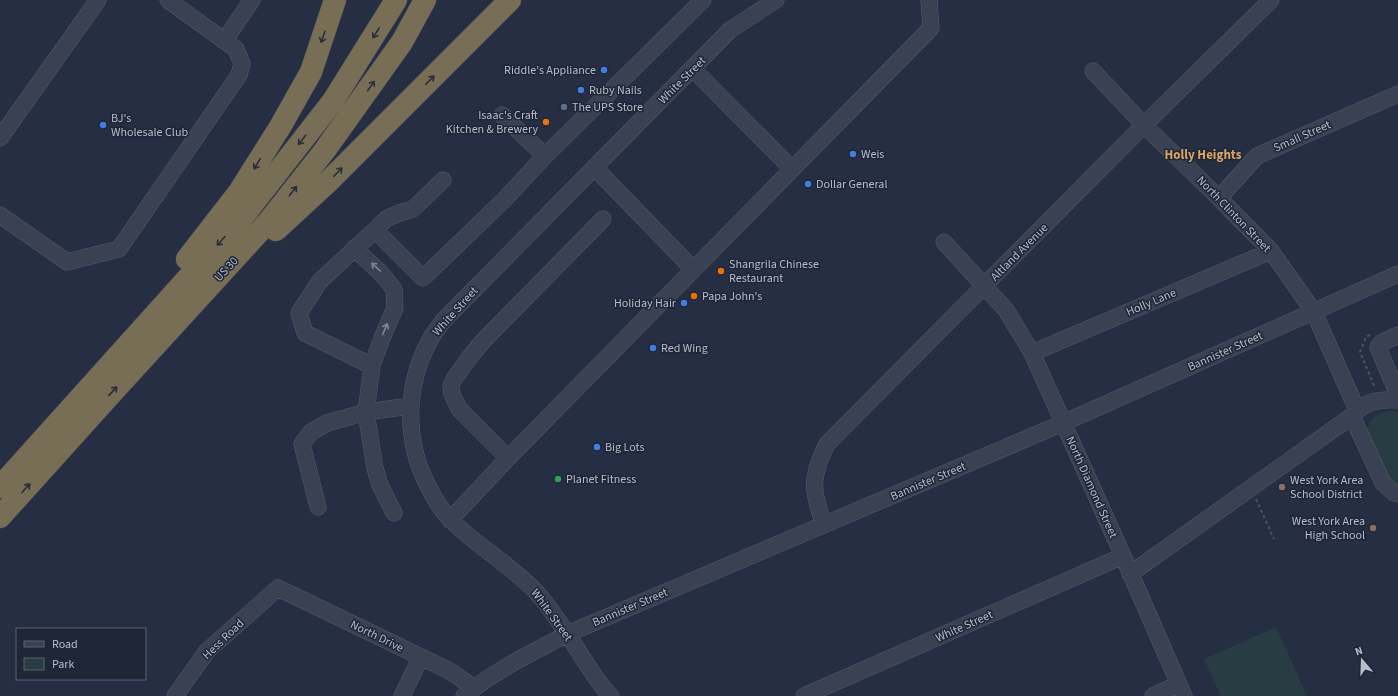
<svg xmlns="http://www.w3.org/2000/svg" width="1398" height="696" viewBox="0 0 1398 696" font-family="'Source Sans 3',sans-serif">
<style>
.green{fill:#273d43}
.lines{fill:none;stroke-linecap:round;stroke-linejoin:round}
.minor-casing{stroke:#545c6c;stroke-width:17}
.highway-casing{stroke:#414959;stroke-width:23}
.path{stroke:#455a60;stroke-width:2;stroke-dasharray:3 3;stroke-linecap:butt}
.minor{stroke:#394152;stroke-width:16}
.highway{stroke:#786e56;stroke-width:22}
.oneway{stroke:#272d3a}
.oneway2{stroke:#7e8595}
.shop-dot{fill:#3f7fe0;stroke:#1e2637;stroke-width:1.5}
.service-dot{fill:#5c6f8a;stroke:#1e2637;stroke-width:1.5}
.food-dot{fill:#e8710a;stroke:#1e2637;stroke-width:1.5}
.leisure-dot{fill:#2e9e5b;stroke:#1e2637;stroke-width:1.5}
.education-dot{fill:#8d6e63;stroke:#1e2637;stroke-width:1.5}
.labels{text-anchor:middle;stroke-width:3;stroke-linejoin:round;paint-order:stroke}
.poi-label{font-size:12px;fill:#b6bccc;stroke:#1e2637;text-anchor:start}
.street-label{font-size:12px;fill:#b6bccc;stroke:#1e2637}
.neighbourhood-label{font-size:13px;font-weight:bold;fill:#d9a364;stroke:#1e2637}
</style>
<rect width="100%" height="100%" fill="#252e42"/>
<path class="green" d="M 1388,411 L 1398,412 L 1398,487 L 1392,484 L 1367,430 C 1369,418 1376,415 1388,411 Z
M 1276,627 L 1307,696 L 1221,696 L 1204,659 Z"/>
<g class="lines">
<defs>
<path id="minor" d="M 224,41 L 252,0
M 693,69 L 792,169
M 1093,71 L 1144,125 L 1219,198 L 1271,251 L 1314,312 L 1357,410
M 502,115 L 545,156
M 0,138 L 98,0
M 595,168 L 693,269
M 1219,198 L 1257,156 L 1398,94
M 0,215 L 67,262 L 119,249 L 239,75 L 242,64 L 236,49 L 168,0
M 375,230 L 386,219 L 399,213 L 413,209 L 443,180
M 944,242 L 1006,310 L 1032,353 L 1123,556 L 1184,696
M 354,248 L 381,273 L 394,289 L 395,308 L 382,338 L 372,366 L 366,412 L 410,406
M 1398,335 L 1381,343 L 1378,347 L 1398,395
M 1032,353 L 1271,251
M 372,366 L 305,333 L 299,313 L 320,281 L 375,230 L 423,278 L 504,200 L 545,156 L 703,0
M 1398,400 C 1379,399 1365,401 1352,416 L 1383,483 L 1394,493 L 1398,494
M 508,458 L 459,409 L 452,394 L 451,386 L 454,379 L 469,358 L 483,341 L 603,219
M 318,507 L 302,444 L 311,432 L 327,423 L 366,412 L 375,468 L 380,485 L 394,513
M 450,520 L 508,458 L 931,28 L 929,0
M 824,525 C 812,491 810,478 827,444 L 1144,125 L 1271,0
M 1130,574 L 1352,416
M 175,696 L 207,651 L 278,588 L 450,671 L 474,688
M 402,696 L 421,657
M 464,696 C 495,670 532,653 567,634 L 1063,423 L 1398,274
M 611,696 C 600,686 592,672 584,660 C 570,638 556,615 539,595 C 514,567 479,548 452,521 C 442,512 434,498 428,486 C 404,440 405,384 431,338 C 434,332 439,327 443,321 L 730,30 L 776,0
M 804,696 L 1123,556
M 1153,696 L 1179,684"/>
<path id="highway" d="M 276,230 L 327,183 L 510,0
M 187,259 L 239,192 L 280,127 L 311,72 L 335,0
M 0,487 L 241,219 L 333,101 L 396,0
M 0,517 L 110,395 L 269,221 L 325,150 L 402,42 L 425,0"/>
</defs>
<use href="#minor" class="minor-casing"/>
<use href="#highway" class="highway-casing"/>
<path class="path" d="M 1370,335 L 1366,337 L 1360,352 L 1375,388
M 1256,499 L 1274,539"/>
<use href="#minor" class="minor"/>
<use href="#highway" class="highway"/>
</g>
<defs><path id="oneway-shaft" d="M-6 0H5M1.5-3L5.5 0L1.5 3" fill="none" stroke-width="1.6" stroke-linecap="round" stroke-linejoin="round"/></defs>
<g class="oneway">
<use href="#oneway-shaft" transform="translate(376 33) rotate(122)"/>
<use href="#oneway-shaft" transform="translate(323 37) rotate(109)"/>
<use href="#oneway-shaft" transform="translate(430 80) rotate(-45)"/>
<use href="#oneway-shaft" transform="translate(371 86) rotate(-55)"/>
<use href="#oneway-shaft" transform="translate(302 140) rotate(128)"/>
<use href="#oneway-shaft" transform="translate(257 164) rotate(122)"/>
<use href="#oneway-shaft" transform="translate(338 172) rotate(-45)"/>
<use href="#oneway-shaft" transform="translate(293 191) rotate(-52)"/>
<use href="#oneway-shaft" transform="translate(221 241) rotate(132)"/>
<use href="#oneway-shaft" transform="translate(113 391) rotate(-47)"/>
<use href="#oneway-shaft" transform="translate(26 488) rotate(-48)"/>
</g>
<g class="oneway2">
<use href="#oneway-shaft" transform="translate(376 267) rotate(-138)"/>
<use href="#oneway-shaft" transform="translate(385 329) rotate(-67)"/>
</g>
<g class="shop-dot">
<circle cx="604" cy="70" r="4"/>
<circle cx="581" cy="90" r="4"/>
<circle cx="103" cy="125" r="4"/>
<circle cx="853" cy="154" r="4"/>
<circle cx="808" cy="184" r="4"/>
<circle cx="684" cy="303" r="4"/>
<circle cx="653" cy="348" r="4"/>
<circle cx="597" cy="447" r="4"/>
</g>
<circle class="service-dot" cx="564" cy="107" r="4"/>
<g class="food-dot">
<circle cx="546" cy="122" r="4"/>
<circle cx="721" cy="271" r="4"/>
<circle cx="694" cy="296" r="4"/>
</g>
<circle class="leisure-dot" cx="558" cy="479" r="4"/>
<g class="education-dot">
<circle cx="1282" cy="487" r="4"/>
<circle cx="1373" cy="528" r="4"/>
</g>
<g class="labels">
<g class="poi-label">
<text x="596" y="74" text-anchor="end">Riddle's Appliance</text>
<text x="589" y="94">Ruby Nails</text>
<text x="572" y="111">The UPS Store</text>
<text x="538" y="119" text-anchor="end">Isaac's Craft<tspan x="538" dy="14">Kitchen &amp; Brewery</tspan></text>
<text x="111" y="122">BJ's<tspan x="111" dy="14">Wholesale Club</tspan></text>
<text x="861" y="158">Weis</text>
<text x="816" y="188">Dollar General</text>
<text x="729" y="268">Shangrila Chinese<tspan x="729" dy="14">Restaurant</tspan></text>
<text x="702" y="300">Papa John's</text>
<text x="676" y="307" text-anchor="end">Holiday Hair</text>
<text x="661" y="352">Red Wing</text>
<text x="605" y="451">Big Lots</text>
<text x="566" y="483">Planet Fitness</text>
<text x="1290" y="484">West York Area<tspan x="1290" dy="14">School District</tspan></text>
<text x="1365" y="525" text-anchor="end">West York Area<tspan x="1365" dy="14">High School</tspan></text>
</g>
<g class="street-label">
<text transform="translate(682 80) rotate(-45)" y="4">White Street</text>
<text transform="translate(1302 136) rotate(-24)" y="4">Small Street</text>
<text transform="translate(1234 214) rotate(46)" y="4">North Clinton Street</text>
<text transform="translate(1019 252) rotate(-45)" y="4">Altland Avenue</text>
<text transform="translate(226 269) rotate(-47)" y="4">US 30</text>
<text transform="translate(1151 302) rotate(-23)" y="4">Holly Lane</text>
<text transform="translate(455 311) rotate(-48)" y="4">White Street</text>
<text transform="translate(1225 351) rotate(-24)" y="4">Bannister Street</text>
<text transform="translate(928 481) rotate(-23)" y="4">Bannister Street</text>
<text transform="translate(1092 487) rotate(66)" y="4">North Diamond Street</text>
<text transform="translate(630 607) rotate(-23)" y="4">Bannister Street</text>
<text transform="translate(552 615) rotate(54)" y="4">White Street</text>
<text transform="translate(964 626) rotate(-24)" y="4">White Street</text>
<text transform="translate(377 636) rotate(26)" y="4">North Drive</text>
<text transform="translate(223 639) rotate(-44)" y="4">Hess Road</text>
</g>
<g class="neighbourhood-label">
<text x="1203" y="159">Holly Heights</text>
</g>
</g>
<rect x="16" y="628" width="130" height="52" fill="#1e2637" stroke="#5b6273"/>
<rect x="24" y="641" width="20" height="6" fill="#394152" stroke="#5b6273"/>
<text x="52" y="648" font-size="12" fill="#b6bccc">Road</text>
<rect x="24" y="658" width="20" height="12" fill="#273d43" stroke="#5b6273"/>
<text x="52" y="668" font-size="12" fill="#b6bccc">Park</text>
<g transform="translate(1362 660) rotate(341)" stroke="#1e2637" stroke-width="3" paint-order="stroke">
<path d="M0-3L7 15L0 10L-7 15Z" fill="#b6bccc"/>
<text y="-6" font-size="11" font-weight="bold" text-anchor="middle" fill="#b6bccc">N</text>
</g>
</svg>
